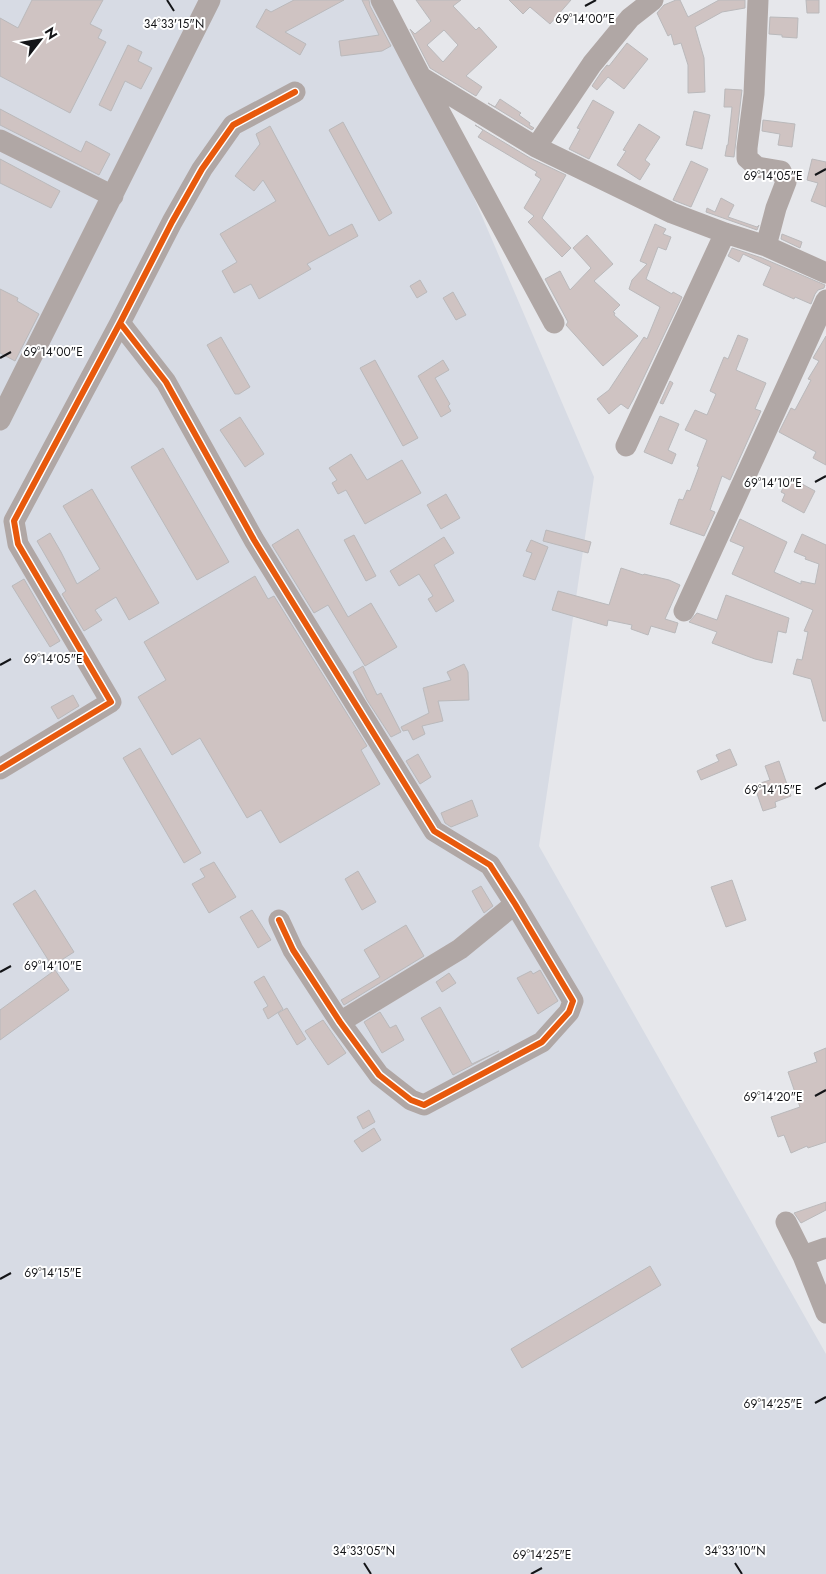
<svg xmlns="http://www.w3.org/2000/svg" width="826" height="1574" viewBox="0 0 826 1574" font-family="Jost,sans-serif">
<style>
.built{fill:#d7dbe4}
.building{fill:#cfc3c2;stroke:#bab9bb;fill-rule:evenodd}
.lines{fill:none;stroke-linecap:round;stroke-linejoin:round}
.minor{stroke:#b0a7a5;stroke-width:21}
.cycleway-casing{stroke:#fff;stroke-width:9}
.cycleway{stroke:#e8590c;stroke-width:6}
.ticks{fill:none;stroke:#141518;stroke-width:2}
.ticks-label{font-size:12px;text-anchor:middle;fill:#141518;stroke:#fff;stroke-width:4;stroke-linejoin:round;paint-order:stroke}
</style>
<rect width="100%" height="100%" fill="#e6e7eb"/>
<path class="built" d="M 0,0 L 389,0 L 594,477 L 539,846 L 826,1354 L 826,1574 L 0,1574 Z"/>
<path class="building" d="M 32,0 L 103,0 L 90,24 L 102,30 L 98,38 L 106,42 L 70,113 L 0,76 L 0,18 L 18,28 Z
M 294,0 L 344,0 L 285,32 L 306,44 L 300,55 L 256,27 L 266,9 L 271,12 Z
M 362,0 L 369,0 L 370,6 L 391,46 L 382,51 L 341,56 L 339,41 L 379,35 Z
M 416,0 L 461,0 L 453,6 L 476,30 L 479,27 L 497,47 L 466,76 L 482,87 L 476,96 L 430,68 L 410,29 L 415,34 L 431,21 ZM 444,30 L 458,45 L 443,62 L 427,45 Z
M 509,0 L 571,0 L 550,24 L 530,7 L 523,14 Z
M 676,0 L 680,0 L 688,17 L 719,0 L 745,0 L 745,8 L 722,12 L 695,27 L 704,58 L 705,92 L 688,93 L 688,65 L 681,43 L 674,45 L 671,34 L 668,36 L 657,13 L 664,5 Z
M 806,0 L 819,0 L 819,13 L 807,13 Z
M 770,17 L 798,18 L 797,38 L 782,37 L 782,35 L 769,34 Z
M 627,43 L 648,59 L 624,89 L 608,77 L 597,90 L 592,86 L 602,71 L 607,65 L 609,66 Z
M 128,45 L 142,52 L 138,61 L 152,68 L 141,89 L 125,81 L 111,111 L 99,105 Z
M 725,89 L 742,90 L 734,157 L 725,156 L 727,145 L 728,145 L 732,107 L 724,107 Z
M 500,99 L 521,113 L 519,115 L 530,123 L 529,125 L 534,128 L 532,130 L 488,103 L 495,107 Z
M 593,100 L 614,112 L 589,159 L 569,149 L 580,129 L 577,128 Z
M 0,109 L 81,152 L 86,141 L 110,154 L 99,175 L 0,125 Z
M 694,111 L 710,115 L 702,149 L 686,145 Z
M 763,120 L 795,124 L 792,147 L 778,145 L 780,134 L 762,131 Z
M 343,122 L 392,213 L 379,221 L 329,130 Z
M 639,124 L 660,137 L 645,160 L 650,164 L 640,180 L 617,165 L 626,151 L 623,150 Z
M 475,125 L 530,158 L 566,175 L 542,218 L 571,248 L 562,257 L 528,222 L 534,216 L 524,208 L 541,179 L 535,175 L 537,172 L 478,137 L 483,130 Z
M 270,126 L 329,236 L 352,224 L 358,236 L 307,264 L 311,269 L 259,299 L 251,284 L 234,293 L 222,271 L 237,262 L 220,234 L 276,201 L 263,180 L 254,191 L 235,176 L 260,144 L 256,134 Z
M 0,159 L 60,191 L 51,208 L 0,183 Z
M 812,159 L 826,162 L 826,207 L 811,201 L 818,183 L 807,180 Z
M 691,161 L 708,169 L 691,207 L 673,200 Z
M 721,198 L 734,205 L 728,217 L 757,227 L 759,225 L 757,230 L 706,212 L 707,208 L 715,212 Z
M 655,224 L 666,229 L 663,234 L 671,237 L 666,250 L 658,247 L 646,279 L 672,294 L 673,292 L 682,297 L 633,400 L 628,409 L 621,404 L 609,414 L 597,399 L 609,390 L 644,337 L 647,339 L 660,307 L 629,289 L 632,280 L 647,264 L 640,261 Z
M 782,234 L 802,242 L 800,248 L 781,239 Z
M 587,235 L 613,264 L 594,281 L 620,305 L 613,312 L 615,313 L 614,315 L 638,336 L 603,366 L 566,325 L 568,322 L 545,279 L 560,271 L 570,290 L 591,268 L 573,248 Z
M 732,248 L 762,258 L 825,285 L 824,288 L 818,290 L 815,294 L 811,304 L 795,297 L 794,299 L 763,285 L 771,267 L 743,254 L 739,262 L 728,256 Z
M 420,280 L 427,292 L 417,298 L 410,286 Z
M 0,289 L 18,298 L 17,301 L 39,314 L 15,361 L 0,353 Z
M 453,292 L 466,315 L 456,320 L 443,298 Z
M 738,335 L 748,339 L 736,370 L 766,383 L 755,409 L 761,411 L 730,480 L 722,476 L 710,510 L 715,512 L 704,536 L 670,524 L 679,499 L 683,500 L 687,490 L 690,491 L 699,467 L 697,466 L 707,440 L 685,430 L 695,410 L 707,415 L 716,394 L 710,391 L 724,357 L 728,359 Z
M 826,336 L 826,465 L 813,458 L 816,452 L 779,432 L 791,408 L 795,410 L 811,380 L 808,379 L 819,361 L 813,358 Z
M 221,337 L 250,387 L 239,394 L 235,394 L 207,345 Z
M 375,360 L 418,438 L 403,446 L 360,368 Z
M 443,360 L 449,370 L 435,378 L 450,404 L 448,406 L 451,411 L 441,417 L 418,376 Z
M 670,381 L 673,383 L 663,404 L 660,403 Z
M 660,416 L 679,424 L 668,450 L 676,454 L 672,464 L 644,452 Z
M 240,417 L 264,454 L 245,467 L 220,430 Z
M 163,448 L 229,562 L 197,580 L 131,467 Z
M 351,454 L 367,480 L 402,460 L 421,493 L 365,524 L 346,490 L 338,494 L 332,483 L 337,480 L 329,468 Z
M 789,477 L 815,491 L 804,513 L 782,501 L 785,494 L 781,492 Z
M 92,489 L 159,603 L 129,620 L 116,597 L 95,610 L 102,620 L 84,631 L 62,594 L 66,591 L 37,541 L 50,533 L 61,552 L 77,584 L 100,569 L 63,506 Z
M 446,494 L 460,518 L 441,529 L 427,505 Z
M 740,519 L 787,542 L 774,572 L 801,584 L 801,581 L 815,584 L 819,564 L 805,559 L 806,557 L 794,552 L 802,534 L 826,545 L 826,721 L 823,721 L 811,679 L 793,674 L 797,659 L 802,660 L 808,632 L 804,631 L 813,610 L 732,574 L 744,547 L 730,541 Z
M 298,529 L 348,617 L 371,603 L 397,647 L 365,666 L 328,605 L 314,613 L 272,545 Z
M 546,530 L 591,542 L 588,553 L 543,541 Z
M 354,535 L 376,576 L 366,581 L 344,540 Z
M 444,537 L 454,553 L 434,565 L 454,601 L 436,612 L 428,599 L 433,596 L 419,574 L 399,586 L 390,571 Z
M 531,540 L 548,547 L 535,580 L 523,576 L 532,553 L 526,551 Z
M 621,568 L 643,575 L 644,574 L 669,580 L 680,585 L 665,619 L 678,623 L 675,633 L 651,626 L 648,635 L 631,629 L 632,625 L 608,620 L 607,626 L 552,610 L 558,591 L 609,605 Z
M 255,576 L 268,599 L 274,596 L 367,746 L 361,750 L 380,784 L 280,843 L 261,810 L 247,818 L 200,738 L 172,755 L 138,697 L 166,680 L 144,642 Z
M 24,579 L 60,641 L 50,647 L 12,586 Z
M 726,595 L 789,618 L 786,633 L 778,631 L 772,663 L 755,659 L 712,643 L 717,632 L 689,622 L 697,613 L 717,620 Z
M 464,664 L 468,672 L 469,700 L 438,701 L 443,721 L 422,726 L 425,734 L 413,740 L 408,730 L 403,731 L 401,727 L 429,713 L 423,688 L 451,680 L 447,672 Z
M 363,666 L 377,695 L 381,693 L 401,732 L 391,737 L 367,700 L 353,672 Z
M 73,695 L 79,706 L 58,719 L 51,707 Z
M 140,748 L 201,853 L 184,863 L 123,758 Z
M 730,749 L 737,765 L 701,780 L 697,771 L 719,761 L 716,755 Z
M 418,754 L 431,777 L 420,784 L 406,761 Z
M 779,761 L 791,796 L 775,802 L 776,807 L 763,811 L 754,785 L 770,780 L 765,766 Z
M 472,800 L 478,816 L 451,827 L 445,823 L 441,813 Z
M 214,862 L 236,897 L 209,913 L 192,884 L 205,877 L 200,869 Z
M 358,871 L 376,902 L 362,910 L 345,879 Z
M 732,880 L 746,920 L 726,927 L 711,887 Z
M 481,886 L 493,906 L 484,913 L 472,891 Z
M 35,890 L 74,952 L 52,966 L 13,904 Z
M 252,910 L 271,940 L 258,948 L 240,917 Z
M 406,925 L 424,956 L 344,1005 L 341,1000 L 380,977 L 364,950 Z
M 55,970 L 69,990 L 0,1040 L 0,1010 Z
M 540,970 L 558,1001 L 538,1014 L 517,978 L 531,971 L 533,974 Z
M 449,973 L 456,983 L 442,992 L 436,982 Z
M 264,976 L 283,1009 L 268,1019 L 263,1009 L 268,1006 L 254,982 Z
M 440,1007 L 472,1064 L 499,1051 L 453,1075 L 421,1018 Z
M 287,1008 L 306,1039 L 297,1045 L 278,1013 Z
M 380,1012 L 390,1028 L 396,1025 L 404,1040 L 382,1053 L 364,1022 Z
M 323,1020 L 346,1053 L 328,1065 L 305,1031 Z
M 826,1048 L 826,1142 L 808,1148 L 807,1146 L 791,1153 L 784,1135 L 778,1137 L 771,1117 L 800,1107 L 788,1072 L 817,1062 L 814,1053 Z
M 369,1110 L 375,1122 L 363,1129 L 357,1117 Z
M 374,1128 L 381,1140 L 362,1152 L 354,1141 Z
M 826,1202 L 826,1210 L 801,1223 L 794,1213 Z
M 650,1266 L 661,1285 L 522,1368 L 511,1349 Z"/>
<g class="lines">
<path class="minor" d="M 381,0 L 421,77 L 554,323
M 758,0 L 754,94 L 747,148 L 747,158 L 757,167 L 781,171 L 786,182 L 776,208 L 766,246
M 421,77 L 536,147 L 672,213 L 725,233 L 766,246 L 826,273
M 0,140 L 113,196
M 536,147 L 592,64 L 630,18 L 653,0
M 120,323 L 166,382 L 254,540 L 434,831 L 490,865 L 515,904 L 573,1001 L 569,1012 L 542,1042 L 424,1105 L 411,1100 L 379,1075 L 340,1022 L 293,950 L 279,920
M 0,420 L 210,0
M 626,446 L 725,233
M 684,611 L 826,300
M 0,769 L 111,702 L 18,544 L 14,521 L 120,323 L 172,222 L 202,169 L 233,125 L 295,92
M 340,1022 L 460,949 L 515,904
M 786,1222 L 803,1256 L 826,1313
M 803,1256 L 826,1248"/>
<defs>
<path id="cycleway" d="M 120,323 L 166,382 L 254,540 L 434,831 L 490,865 L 515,904 L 573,1001 L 569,1012 L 542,1042 L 424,1105 L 411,1100 L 379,1075 L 340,1022 L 293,950 L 279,920
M 0,769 L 111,702 L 18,544 L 14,521 L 120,323 L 172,222 L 202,169 L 233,125 L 295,92"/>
</defs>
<use href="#cycleway" class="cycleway-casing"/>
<use href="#cycleway" class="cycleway"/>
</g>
<path class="ticks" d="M 167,0 L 174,11M 585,6 L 596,0M 815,175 L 826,169M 0,358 L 11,352M 815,482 L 826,476M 0,665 L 11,659M 815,789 L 826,783M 0,972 L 11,966M 815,1096 L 826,1090M 0,1279 L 11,1273M 815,1403 L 826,1397M 364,1563 L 371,1574M 735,1563 L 742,1574M 531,1574 L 542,1568"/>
<g class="ticks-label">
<text x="585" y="23">69°14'00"E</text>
<text x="174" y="28">34°33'15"N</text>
<text x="773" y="180">69°14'05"E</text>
<text x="53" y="356">69°14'00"E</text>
<text x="773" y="487">69°14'10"E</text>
<text x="53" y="663">69°14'05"E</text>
<text x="773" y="794">69°14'15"E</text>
<text x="53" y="970">69°14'10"E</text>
<text x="773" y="1101">69°14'20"E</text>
<text x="53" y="1277">69°14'15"E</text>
<text x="773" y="1408">69°14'25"E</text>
<text x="364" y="1555">34°33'05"N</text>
<text x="735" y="1555">34°33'10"N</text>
<text x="542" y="1559">69°14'25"E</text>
</g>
<g transform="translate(40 40) rotate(59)" stroke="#ffffff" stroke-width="4" paint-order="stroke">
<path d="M0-4L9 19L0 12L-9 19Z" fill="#141518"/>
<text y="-8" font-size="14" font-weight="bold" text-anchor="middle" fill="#141518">N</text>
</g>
</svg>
